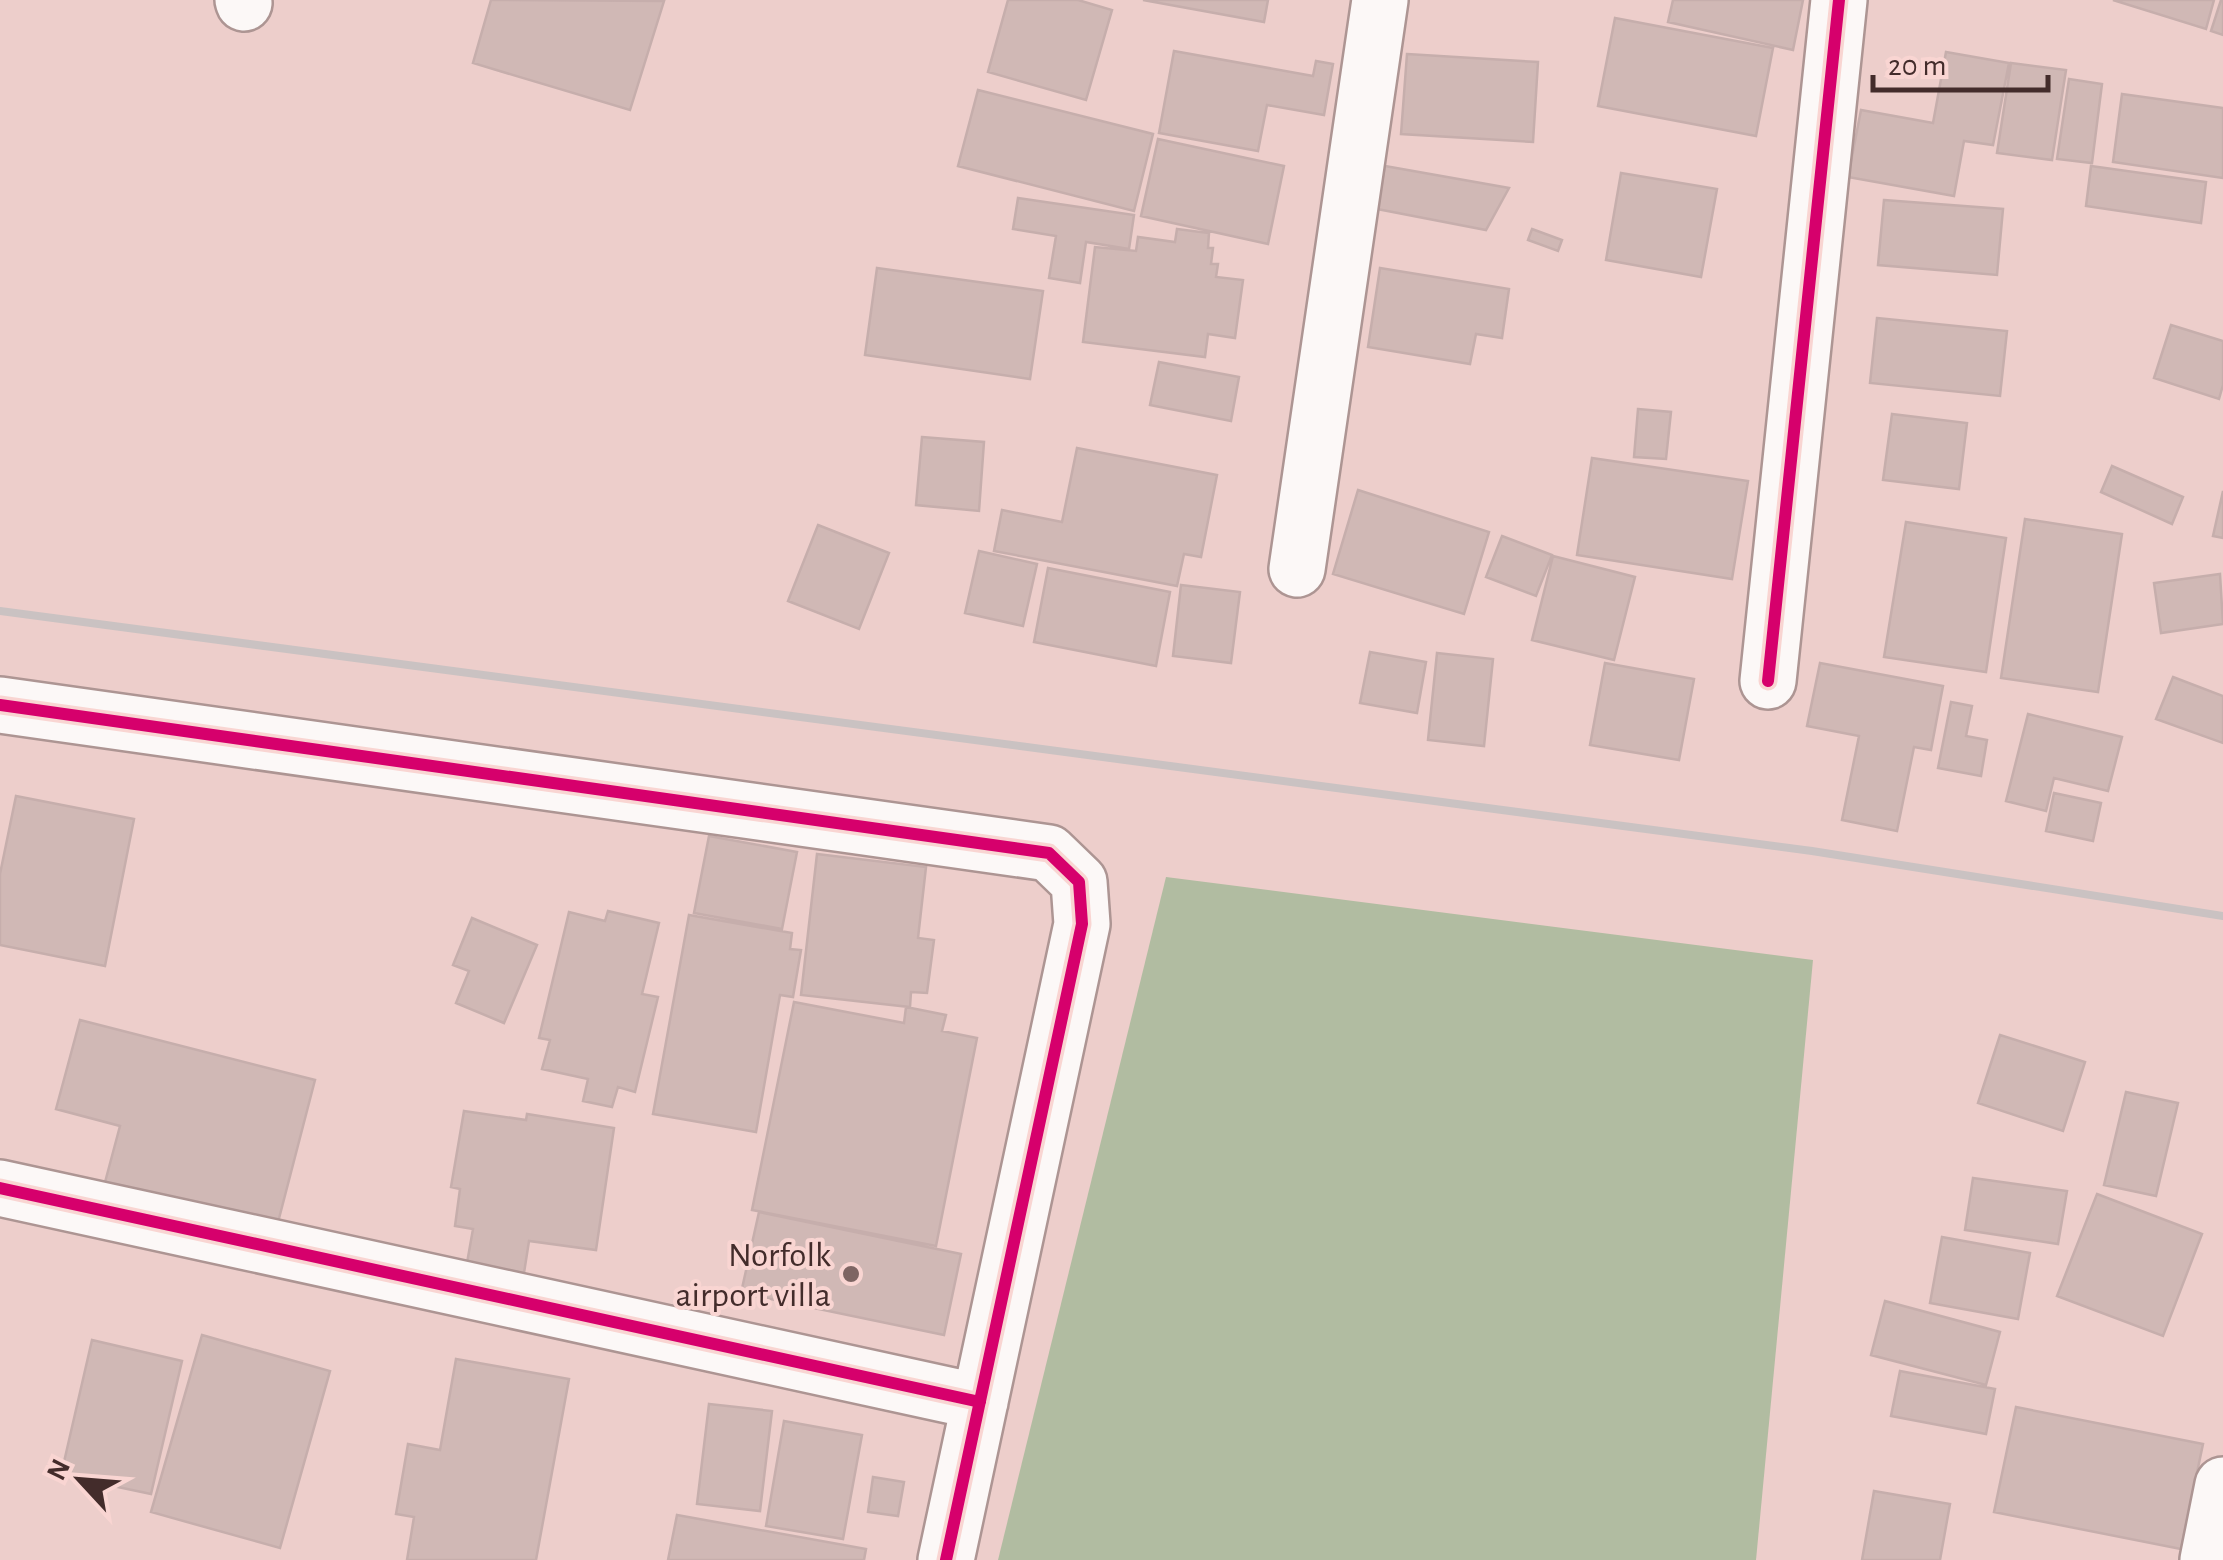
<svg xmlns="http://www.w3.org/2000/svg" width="2223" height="1560" viewBox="0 0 2223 1560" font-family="'Alegreya Sans',sans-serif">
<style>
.green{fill:#b1bca1}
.building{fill:#d0b8b5;stroke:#c6aeac;stroke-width:2.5}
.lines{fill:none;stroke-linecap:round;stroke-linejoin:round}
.minor-casing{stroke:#ad9593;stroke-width:60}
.minor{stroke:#fcf8f7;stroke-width:55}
.rail{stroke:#cac2c2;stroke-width:8}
.cycleway-casing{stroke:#f9d5d2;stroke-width:19}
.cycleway{stroke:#d6006c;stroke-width:12}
.poi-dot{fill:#7e6563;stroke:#f9d5d2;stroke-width:4}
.labels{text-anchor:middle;stroke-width:8;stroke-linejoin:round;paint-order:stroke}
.poi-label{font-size:35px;fill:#432c2b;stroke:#f9d5d2;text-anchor:end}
</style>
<rect width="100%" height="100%" fill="#edcecb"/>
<path class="green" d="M 1166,877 L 1813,960 L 1756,1560 L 998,1560 Z"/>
<path class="building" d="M 491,0 L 664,1 L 630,110 L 473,63 Z
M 1008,0 L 1078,0 L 1112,10 L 1086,100 L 988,72 Z
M 1143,0 L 1268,0 L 1264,22 Z
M 1673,0 L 1803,0 L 1793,50 L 1668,22 Z
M 2113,0 L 2214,0 L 2206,29 Z
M 2221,0 L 2223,0 L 2223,35 L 2211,31 Z
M 1615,18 L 1773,48 L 1756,136 L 1598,106 Z
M 1174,51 L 1313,76 L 1316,61 L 1333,64 L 1324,115 L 1267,105 L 1258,151 L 1159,133 Z
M 1946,52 L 2009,63 L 1993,145 L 1964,141 L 1954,196 L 1848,177 L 1861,110 L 1933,123 Z
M 1407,54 L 1538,62 L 1533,142 L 1401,134 Z
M 2011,63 L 2066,70 L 2052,160 L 1997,153 Z
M 2069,79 L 2102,84 L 2092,163 L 2057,159 Z
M 978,90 L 1153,134 L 1134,211 L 958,166 Z
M 2122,94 L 2223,108 L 2223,178 L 2113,162 Z
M 1158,139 L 1284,166 L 1268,244 L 1141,216 Z
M 1385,166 L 1509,188 L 1486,230 L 1377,209 Z
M 2091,166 L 2206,182 L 2201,223 L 2086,206 Z
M 1621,173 L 1717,189 L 1701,277 L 1606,260 Z
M 1018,198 L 1134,215 L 1129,249 L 1086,242 L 1080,283 L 1049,278 L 1056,236 L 1013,229 Z
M 1884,200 L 2003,209 L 1997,275 L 1878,265 Z
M 1177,229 L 1209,233 L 1208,248 L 1213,248 L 1211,264 L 1218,264 L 1216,277 L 1243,280 L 1235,338 L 1208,334 L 1205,357 L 1083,342 L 1095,247 L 1136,251 L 1138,237 L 1175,242 Z
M 1532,229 L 1562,240 L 1558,251 L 1528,240 Z
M 877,268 L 1043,291 L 1030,379 L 865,355 Z
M 1380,268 L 1509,289 L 1502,338 L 1476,334 L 1470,364 L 1368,347 Z
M 1877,318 L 2007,331 L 2000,396 L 1870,383 Z
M 2171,325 L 2223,341 L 2223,385 L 2219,399 L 2154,378 Z
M 1159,362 L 1239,377 L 1231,421 L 1150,405 Z
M 1638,409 L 1671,412 L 1666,459 L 1634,457 Z
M 1892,414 L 1967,423 L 1959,489 L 1883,480 Z
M 922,437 L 984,442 L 979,511 L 916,505 Z
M 1077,448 L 1217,475 L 1201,557 L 1184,554 L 1177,586 L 994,551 L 1002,510 L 1062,522 Z
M 1592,458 L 1748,481 L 1732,579 L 1577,555 Z
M 2112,466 L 2183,497 L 2172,524 L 2101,492 Z
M 1358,490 L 1489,532 L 1464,614 L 1333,574 Z
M 2223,491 L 2223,538 L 2213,536 Z
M 2025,519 L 2122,534 L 2098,692 L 2001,678 Z
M 1906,522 L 2006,538 L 1986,672 L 1884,657 Z
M 818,525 L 889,553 L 859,629 L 788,601 Z
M 1502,536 L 1552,555 L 1536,596 L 1486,577 Z
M 979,551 L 1037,564 L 1023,626 L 965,613 Z
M 1553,556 L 1635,577 L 1614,660 L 1532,640 Z
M 1048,568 L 1170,592 L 1156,666 L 1034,642 Z
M 2220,574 L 2223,624 L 2161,633 L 2154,583 Z
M 1181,585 L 1240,592 L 1231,663 L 1173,656 Z
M 1370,652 L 1426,662 L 1417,713 L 1360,703 Z
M 1437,653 L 1493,659 L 1484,746 L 1428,740 Z
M 1605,663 L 1694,679 L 1679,760 L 1590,745 Z
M 1820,663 L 1943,686 L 1931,750 L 1914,747 L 1897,831 L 1842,820 L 1859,736 L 1807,726 Z
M 2173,677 L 2223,696 L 2223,743 L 2156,719 Z
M 1951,702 L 1972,706 L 1966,736 L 1987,740 L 1981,776 L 1938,768 Z
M 2028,714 L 2122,737 L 2108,791 L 2054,778 L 2046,811 L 2006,801 Z
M 2054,793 L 2101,803 L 2093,841 L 2046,831 Z
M 16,796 L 134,819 L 105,966 L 0,945 L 0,874 Z
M 709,836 L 797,852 L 782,929 L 694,913 Z
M 817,854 L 926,867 L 918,938 L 934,940 L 927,993 L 911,992 L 910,1007 L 801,995 Z
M 608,911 L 659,923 L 642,994 L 658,997 L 635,1092 L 618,1087 L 612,1107 L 583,1101 L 588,1079 L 542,1069 L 550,1040 L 539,1038 L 569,912 L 605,921 Z
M 689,915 L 792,933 L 790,949 L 801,950 L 793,997 L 780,995 L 756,1132 L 653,1114 Z
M 472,918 L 537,945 L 504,1023 L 456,1003 L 469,971 L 453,965 Z
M 794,1002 L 904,1023 L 906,1007 L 946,1015 L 942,1031 L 977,1038 L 936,1246 L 752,1210 Z
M 80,1020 L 315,1080 L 276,1230 L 104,1186 L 120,1126 L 56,1109 Z
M 2000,1035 L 2085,1062 L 2063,1131 L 1978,1103 Z
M 2126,1092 L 2178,1103 L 2156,1196 L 2104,1185 Z
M 464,1111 L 526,1120 L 527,1114 L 614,1128 L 596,1250 L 529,1241 L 524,1273 L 467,1263 L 473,1229 L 455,1226 L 460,1189 L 451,1187 Z
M 1973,1178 L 2067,1191 L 2058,1244 L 1965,1230 Z
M 2097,1194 L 2202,1234 L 2163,1336 L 2057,1296 Z
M 759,1212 L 961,1254 L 944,1335 L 741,1293 Z
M 1942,1237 L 2030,1253 L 2018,1319 L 1930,1303 Z
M 1885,1301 L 2000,1332 L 1986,1385 L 1871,1355 Z
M 202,1335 L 330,1371 L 280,1548 L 151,1512 Z
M 92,1340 L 182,1361 L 151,1494 L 61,1475 Z
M 456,1359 L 569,1379 L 536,1560 L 407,1560 L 414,1517 L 396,1514 L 408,1444 L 440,1450 Z
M 1900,1371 L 1995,1389 L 1986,1434 L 1891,1416 Z
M 709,1404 L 772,1411 L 760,1511 L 697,1504 Z
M 2016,1407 L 2203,1444 L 2181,1549 L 1994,1512 Z
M 784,1421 L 862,1435 L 843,1539 L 766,1526 Z
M 873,1477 L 904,1482 L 898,1516 L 868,1512 Z
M 1874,1491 L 1950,1504 L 1940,1560 L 1862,1560 Z
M 677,1515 L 866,1549 L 864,1560 L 668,1560 Z"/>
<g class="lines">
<defs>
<path id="minor" d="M 243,0 L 244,3
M 1297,569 L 1380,0
M 1768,681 L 1839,0
M 0,705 L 1049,853 L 1079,882 L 1082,924 L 946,1560
M 0,1188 L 980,1402
M 2208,1560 L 2223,1485"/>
</defs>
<use href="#minor" class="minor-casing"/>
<use href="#minor" class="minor"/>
<path class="rail" d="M 0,611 L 1812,851 L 2223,916"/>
<defs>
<path id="cycleway" d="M 1768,681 L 1839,0
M 0,705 L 1049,853 L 1079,882 L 1082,924 L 946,1560
M 0,1188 L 980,1402"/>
</defs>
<use href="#cycleway" class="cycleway-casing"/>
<use href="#cycleway" class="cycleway"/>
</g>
<circle class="poi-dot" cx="851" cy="1274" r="10"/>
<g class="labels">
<g class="poi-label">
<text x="831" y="1266">Norfolk<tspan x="831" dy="40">airport villa</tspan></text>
</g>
</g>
<g transform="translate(80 1480) rotate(296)" stroke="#f9d5d2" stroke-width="8" paint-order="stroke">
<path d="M0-8L18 38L0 25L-18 38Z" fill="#432c2b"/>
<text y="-15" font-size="28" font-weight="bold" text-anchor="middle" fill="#432c2b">N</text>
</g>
<path d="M1873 75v15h175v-15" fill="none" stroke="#432c2b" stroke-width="5"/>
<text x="1888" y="75" font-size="30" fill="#432c2b" stroke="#f9d5d2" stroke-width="8" paint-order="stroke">20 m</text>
</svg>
